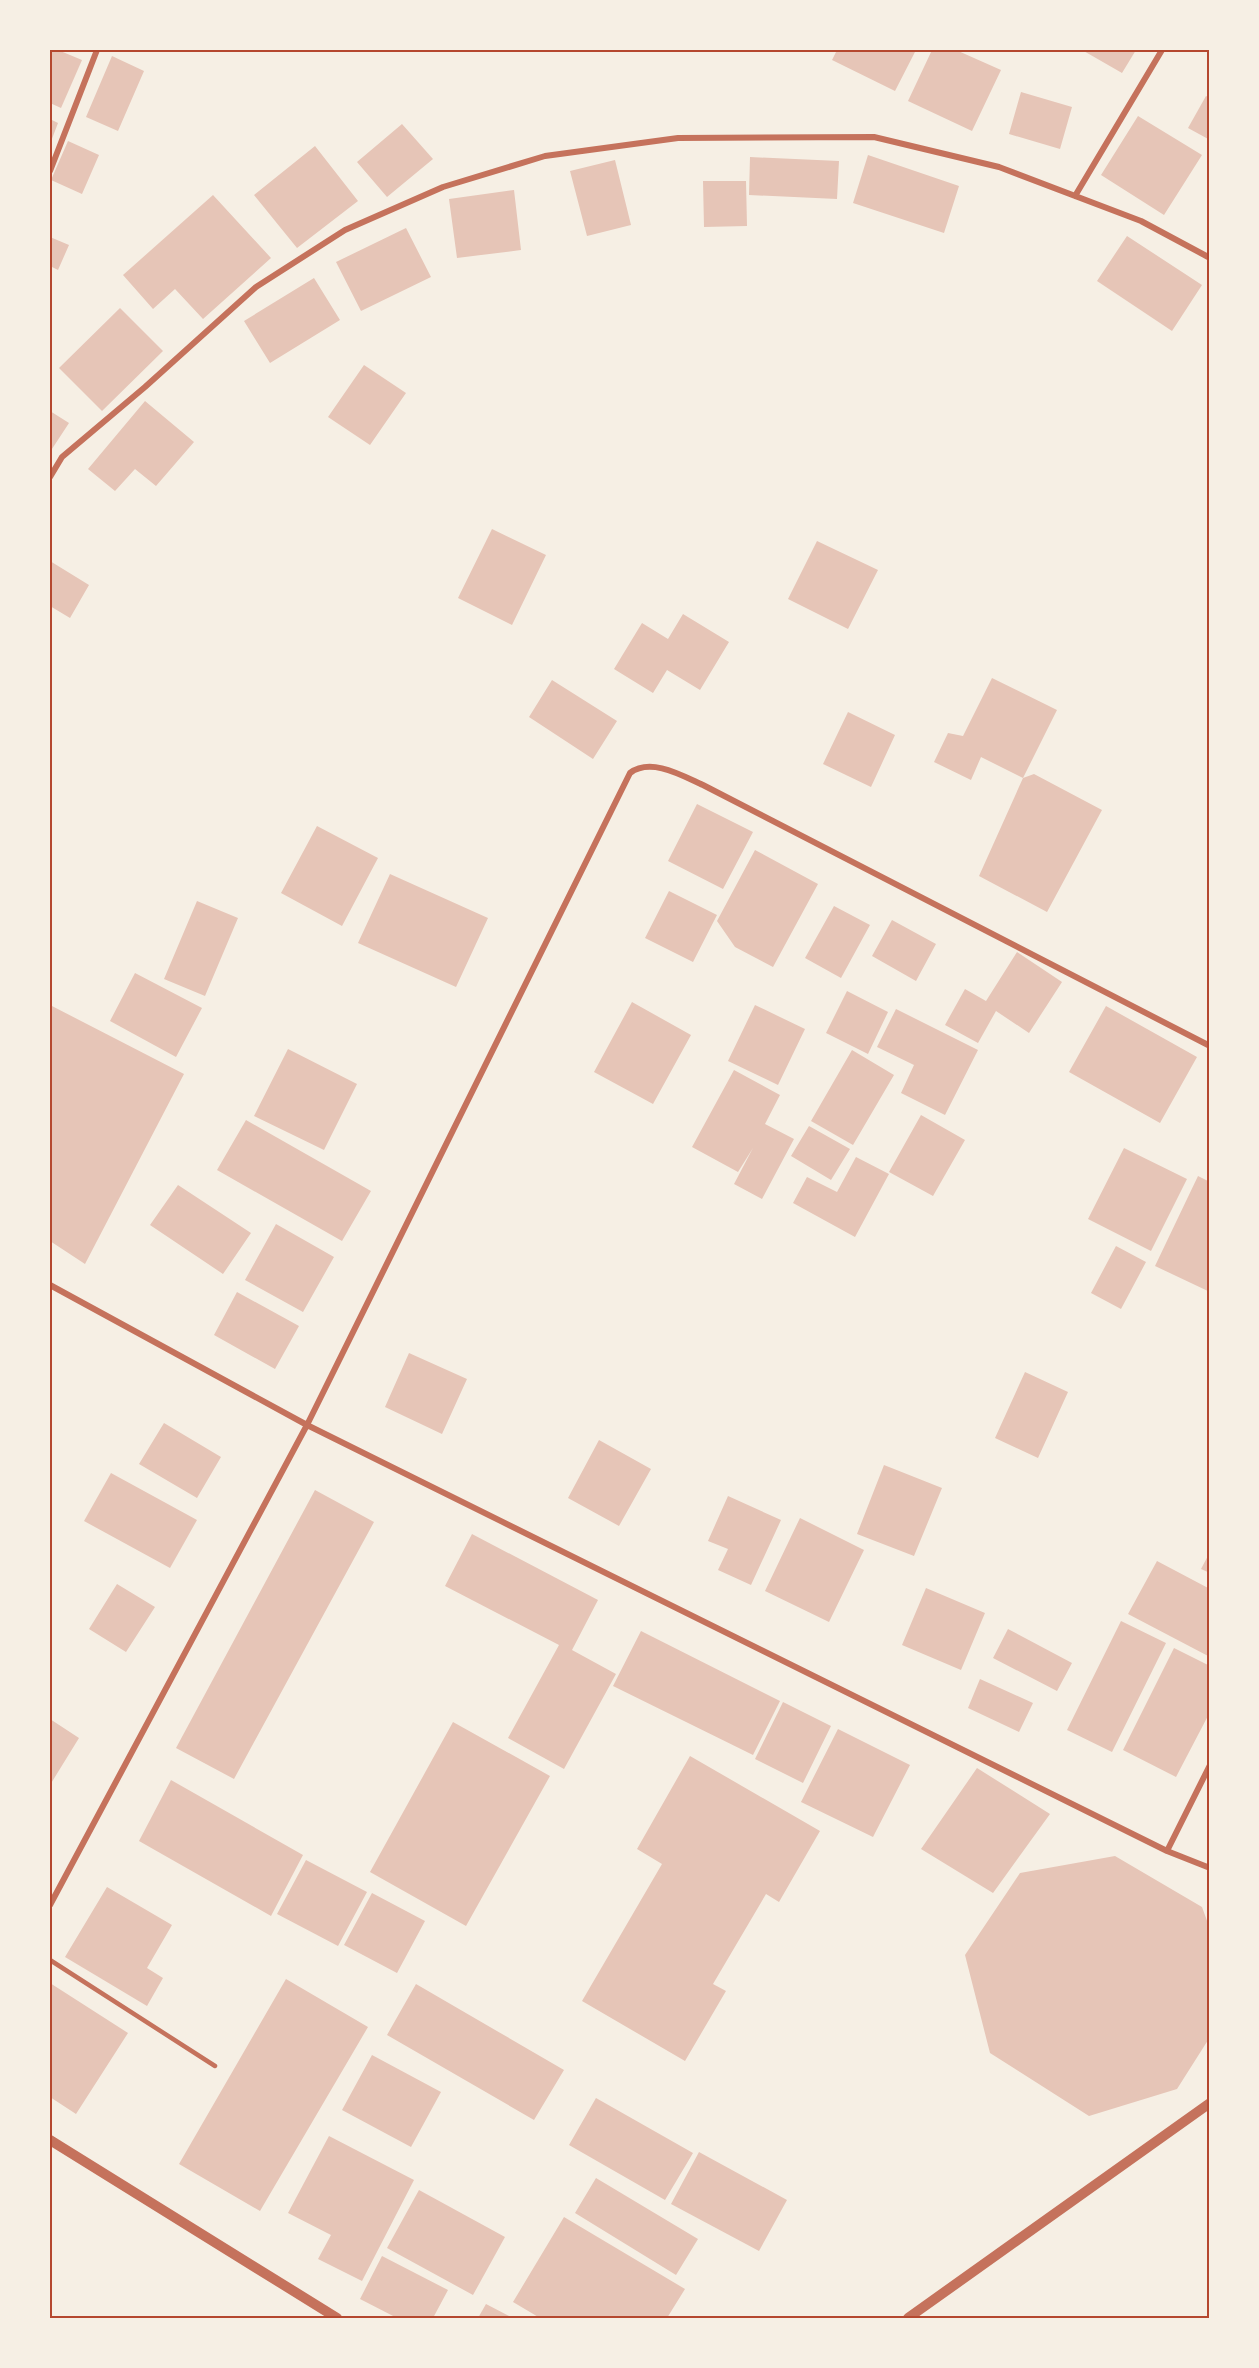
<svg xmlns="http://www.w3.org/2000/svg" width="1259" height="2368" viewBox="0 0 1259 2368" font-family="'Alegreya Sans',sans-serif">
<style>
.building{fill:#e6c5b7}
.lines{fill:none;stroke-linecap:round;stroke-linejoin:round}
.service{stroke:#c5725c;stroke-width:4.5}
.minor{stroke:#c5725c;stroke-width:6}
.tertiary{stroke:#c5725c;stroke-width:10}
.neatline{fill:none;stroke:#b5482f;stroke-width:2}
</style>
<rect width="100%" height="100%" fill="#f6efe4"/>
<path class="building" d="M 50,50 L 58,50 L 82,60 L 61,108 L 50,103 Z
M 837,50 L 916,50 L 895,91 L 832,60 Z
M 932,50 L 956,50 L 1001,70 L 972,131 L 908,101 Z
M 1082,50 L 1136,50 L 1122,73 Z
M 112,56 L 144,71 L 118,131 L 86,117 Z
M 1021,92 L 1072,107 L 1060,149 L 1009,134 Z
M 1206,96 L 1210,98 L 1210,140 L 1188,128 Z
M 1138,116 L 1202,155 L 1164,215 L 1101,175 Z
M 50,119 L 58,123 L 50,144 Z
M 402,124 L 433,159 L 387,197 L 357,162 Z
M 68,141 L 99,155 L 82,194 L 51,180 Z
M 315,146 L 358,201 L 297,248 L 254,195 Z
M 868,155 L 959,186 L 944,233 L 853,203 Z
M 750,157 L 839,161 L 837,199 L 749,195 Z
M 615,160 L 631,225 L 587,236 L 570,171 Z
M 703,181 L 746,181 L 747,226 L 704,227 Z
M 514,190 L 521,250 L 457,258 L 449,199 Z
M 213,195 L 271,258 L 203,319 L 175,289 L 153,309 L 123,275 Z
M 406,228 L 431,277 L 361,311 L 336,262 Z
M 1127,236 L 1202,285 L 1172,331 L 1097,281 Z
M 50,237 L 69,245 L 58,270 L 50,266 Z
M 314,278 L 340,320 L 270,363 L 244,321 Z
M 120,308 L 163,351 L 102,411 L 59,368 Z
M 364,365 L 406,393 L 370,445 L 328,417 Z
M 145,401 L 194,442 L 156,486 L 135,469 L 115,491 L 88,469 Z
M 50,411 L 69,423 L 50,452 Z
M 492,529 L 546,555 L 512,625 L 458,598 Z
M 817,541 L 878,570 L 848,629 L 788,599 Z
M 50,561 L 89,585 L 70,618 L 50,606 Z
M 683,614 L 729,642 L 700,690 L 667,670 L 653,693 L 614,669 L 642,623 L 668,639 Z
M 992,678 L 1057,710 L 1023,778 L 981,757 L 971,780 L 934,762 L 948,733 L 963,736 Z
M 552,680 L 617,721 L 593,759 L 529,717 Z
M 848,712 L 895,735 L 871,787 L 823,764 Z
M 1034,774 L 1102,810 L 1047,912 L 979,876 L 1023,778 Z
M 697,804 L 753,832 L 723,889 L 668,861 Z
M 317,826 L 378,858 L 342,926 L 281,893 Z
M 755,850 L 818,884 L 773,967 L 735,947 L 717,921 Z
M 390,874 L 488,918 L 456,987 L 358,943 Z
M 669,891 L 717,915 L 693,962 L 645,938 Z
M 197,901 L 238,918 L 205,996 L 164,979 Z
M 834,906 L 870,925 L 841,978 L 805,958 Z
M 892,920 L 936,944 L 916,981 L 872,956 Z
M 1017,952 L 1062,982 L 1029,1033 L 996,1011 L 978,1043 L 945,1025 L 965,989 L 986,1001 Z
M 135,973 L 202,1008 L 176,1057 L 110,1021 Z
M 847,991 L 888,1012 L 868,1054 L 826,1033 Z
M 632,1002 L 691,1035 L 653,1104 L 594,1072 Z
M 50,1005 L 184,1074 L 85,1264 L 50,1241 Z
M 755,1005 L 805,1029 L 778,1085 L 728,1061 Z
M 1106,1006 L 1197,1057 L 1160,1123 L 1069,1072 Z
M 896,1009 L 978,1050 L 945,1115 L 901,1093 L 914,1065 L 877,1047 Z
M 288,1049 L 357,1084 L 324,1150 L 254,1116 Z
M 852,1050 L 894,1075 L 853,1145 L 811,1121 Z
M 734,1070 L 780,1095 L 765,1124 L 794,1139 L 762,1199 L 734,1184 L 753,1148 L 738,1172 L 692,1147 Z
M 921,1115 L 965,1140 L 933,1196 L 889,1172 Z
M 246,1120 L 371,1191 L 342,1241 L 217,1170 Z
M 809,1126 L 850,1149 L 831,1180 L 791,1156 Z
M 1124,1148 L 1187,1179 L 1151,1251 L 1088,1219 Z
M 856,1157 L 889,1174 L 855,1237 L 793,1203 L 807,1177 L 837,1192 Z
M 1198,1176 L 1210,1182 L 1210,1292 L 1155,1266 Z
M 178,1185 L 251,1233 L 223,1274 L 150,1225 Z
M 276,1224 L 334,1257 L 303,1312 L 245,1280 Z
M 1116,1246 L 1146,1262 L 1121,1309 L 1091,1293 Z
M 237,1292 L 299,1326 L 275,1369 L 214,1335 Z
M 409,1353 L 467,1379 L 442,1434 L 385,1407 Z
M 1025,1372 L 1068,1392 L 1038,1458 L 995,1438 Z
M 164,1423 L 221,1457 L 197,1498 L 139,1464 Z
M 599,1440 L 651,1469 L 619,1526 L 568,1498 Z
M 884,1465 L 942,1488 L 914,1556 L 857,1534 Z
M 111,1473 L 197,1520 L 170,1568 L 84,1521 Z
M 315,1490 L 374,1522 L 234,1779 L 176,1748 Z
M 728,1496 L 781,1520 L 751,1585 L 718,1570 L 728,1549 L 708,1541 Z
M 800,1518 L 864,1550 L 829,1622 L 765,1591 Z
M 472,1534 L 598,1600 L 572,1650 L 616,1674 L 564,1769 L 508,1738 L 559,1645 L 445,1586 Z
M 1210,1552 L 1210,1573 L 1201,1569 Z
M 1157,1561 L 1210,1589 L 1210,1657 L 1128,1614 Z
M 117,1584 L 155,1607 L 126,1652 L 89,1629 Z
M 926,1588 L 985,1613 L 961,1670 L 902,1645 Z
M 1121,1621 L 1166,1643 L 1112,1752 L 1067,1730 Z
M 1008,1629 L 1072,1663 L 1057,1691 L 993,1658 Z
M 641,1631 L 780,1701 L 753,1755 L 613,1686 Z
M 1174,1648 L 1210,1666 L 1210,1712 L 1176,1777 L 1123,1750 Z
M 980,1679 L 1033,1703 L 1019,1732 L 968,1708 Z
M 783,1702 L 831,1726 L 803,1783 L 755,1759 Z
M 50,1719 L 79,1738 L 50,1785 Z
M 453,1722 L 550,1776 L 466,1926 L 370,1872 Z
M 838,1729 L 910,1765 L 873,1837 L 801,1802 Z
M 690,1756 L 820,1831 L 779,1902 L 766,1894 L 713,1984 L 726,1991 L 685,2061 L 582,2001 L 662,1864 L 637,1849 Z
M 977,1768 L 1050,1814 L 993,1893 L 921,1849 Z
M 171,1780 L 303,1855 L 271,1916 L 139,1841 Z
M 1115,1856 L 1202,1907 L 1210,1929 L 1210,2037 L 1177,2089 L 1089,2116 L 990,2053 L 965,1955 L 1020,1873 Z
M 306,1860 L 367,1892 L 338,1946 L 277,1914 Z
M 107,1887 L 172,1925 L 147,1968 L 163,1978 L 147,2006 L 65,1957 Z
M 372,1893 L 425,1921 L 397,1973 L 344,1945 Z
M 286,1979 L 368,2027 L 260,2211 L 179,2164 Z
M 50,1983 L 128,2033 L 76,2114 L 50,2097 Z
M 416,1984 L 564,2070 L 534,2120 L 387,2035 Z
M 372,2055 L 441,2092 L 411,2147 L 342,2110 Z
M 596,2098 L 693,2153 L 665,2200 L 569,2145 Z
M 329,2136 L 414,2180 L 362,2281 L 318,2259 L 331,2235 L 288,2213 Z
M 699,2152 L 787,2200 L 759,2251 L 671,2204 Z
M 596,2178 L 698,2239 L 676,2275 L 575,2213 Z
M 419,2190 L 505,2237 L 473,2295 L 387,2248 Z
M 564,2217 L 685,2289 L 667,2318 L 540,2318 L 513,2302 Z
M 382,2256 L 448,2290 L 433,2318 L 397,2318 L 360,2299 Z
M 486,2304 L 513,2318 L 478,2318 Z"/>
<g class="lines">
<path class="service" d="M 50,1960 L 215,2066"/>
<path class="minor" d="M 50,171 L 97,50
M 1075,196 L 1162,50
M 50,477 L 62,457 L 145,387 L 256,287 L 345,230 L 443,187 L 545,156 L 678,138 L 874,137 L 999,167 L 1141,221 L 1210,258
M 50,1285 L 307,1425 L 1167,1851 L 1210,1868
M 1167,1851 L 1210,1765
M 50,1905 L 307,1425 L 630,773 C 651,757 683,776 703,785 L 1210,1046"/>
<path class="tertiary" d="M 50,2140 L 337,2318
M 908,2318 L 1210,2103"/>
</g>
<rect width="1259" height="2368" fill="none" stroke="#f6efe4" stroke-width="102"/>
<rect x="51" y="51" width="1157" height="2266" class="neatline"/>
</svg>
